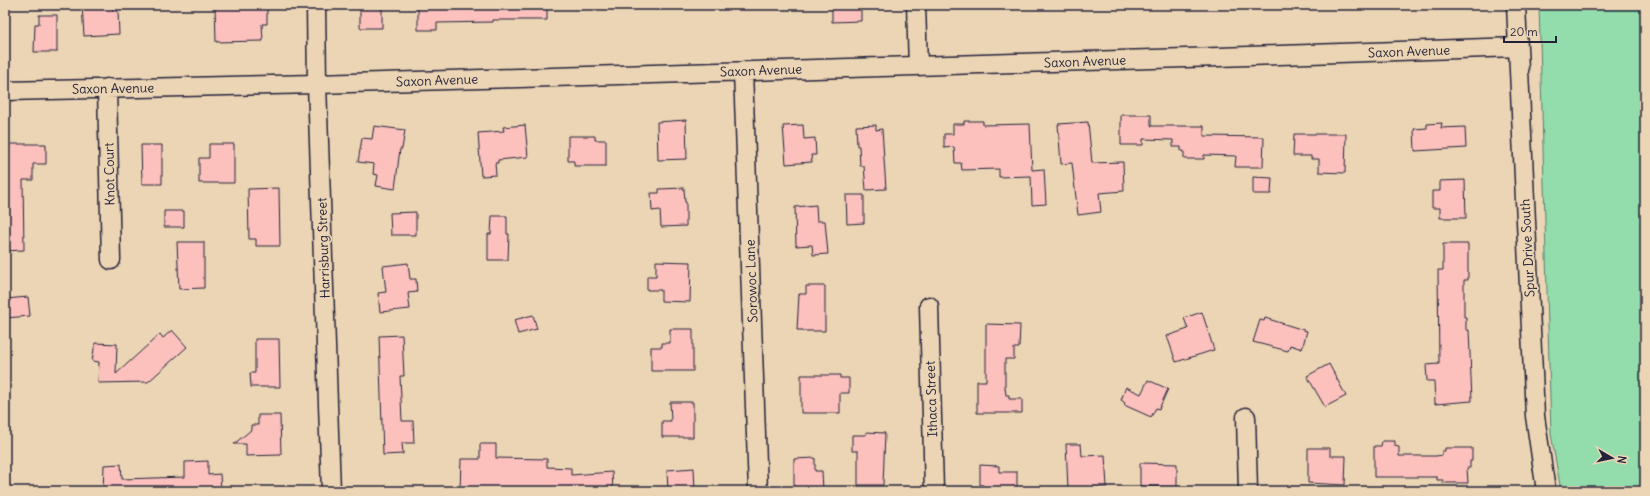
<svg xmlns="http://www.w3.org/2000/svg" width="1650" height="496" viewBox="0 0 1650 496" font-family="Delius,sans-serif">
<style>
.green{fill:#93dcab;stroke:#5a7f73}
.building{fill:#fcc0bd;stroke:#22223b}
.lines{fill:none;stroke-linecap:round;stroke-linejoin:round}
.minor-casing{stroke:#22223b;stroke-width:21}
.minor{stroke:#ecd5b4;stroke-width:18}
.labels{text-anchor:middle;stroke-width:3.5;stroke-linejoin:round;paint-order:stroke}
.street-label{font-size:13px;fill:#22223b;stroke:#ecd5b4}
</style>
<rect width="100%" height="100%" fill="#ecd5b4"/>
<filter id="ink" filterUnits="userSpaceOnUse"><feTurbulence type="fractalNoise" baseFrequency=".025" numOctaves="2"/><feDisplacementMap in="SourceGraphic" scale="8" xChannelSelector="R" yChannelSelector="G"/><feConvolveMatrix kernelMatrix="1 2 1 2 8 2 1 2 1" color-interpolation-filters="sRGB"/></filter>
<g filter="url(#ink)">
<path class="green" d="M 1539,5 L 1645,5 L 1645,491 L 1561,491 L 1551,434 Z"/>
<path class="building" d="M 82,5 L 113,5 L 113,11 L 118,11 L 119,34 L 84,36 Z
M 215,5 L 267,5 L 267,24 L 262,24 L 263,41 L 216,42 Z
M 360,5 L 382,5 L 382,28 L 360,28 Z
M 418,5 L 547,5 L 547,20 L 493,20 L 493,22 L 437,23 L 437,30 L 418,30 Z
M 832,5 L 861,5 L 861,21 L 832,22 Z
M 39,15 L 57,15 L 57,52 L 34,52 L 35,24 L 39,24 Z
M 1121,115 L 1151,115 L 1151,126 L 1204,126 L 1204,136 L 1264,137 L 1263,167 L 1235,167 L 1236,156 L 1204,155 L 1204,159 L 1184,159 L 1184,151 L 1181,151 L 1181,147 L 1173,147 L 1173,140 L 1143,139 L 1143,145 L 1121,145 Z
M 686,120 L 687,159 L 658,160 L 657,122 Z
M 964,121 L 983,121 L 983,125 L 1030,124 L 1032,170 L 1044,169 L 1046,204 L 1032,205 L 1031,176 L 999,177 L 999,169 L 962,170 L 961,163 L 955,163 L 954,147 L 944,148 L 944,134 L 953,134 L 953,124 L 964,124 Z
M 1088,122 L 1092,163 L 1123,162 L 1124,191 L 1099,193 L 1101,212 L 1078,215 L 1072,163 L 1061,164 L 1058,124 Z
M 1442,123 L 1441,128 L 1465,127 L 1466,148 L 1415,151 L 1414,129 L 1427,128 L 1427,124 Z
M 525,125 L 528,157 L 498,160 L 498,163 L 495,163 L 496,175 L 481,176 L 478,133 L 504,131 L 503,127 Z
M 803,125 L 804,139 L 815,138 L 816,155 L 811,155 L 812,162 L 786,164 L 783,126 Z
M 876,125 L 876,130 L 882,129 L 886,189 L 866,190 L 864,166 L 860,166 L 859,146 L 857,146 L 856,126 Z
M 374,126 L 405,130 L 402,149 L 400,149 L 395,189 L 376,186 L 378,175 L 373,174 L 374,164 L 358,162 L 362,138 L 372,139 Z
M 1294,134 L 1346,134 L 1345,173 L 1319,172 L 1319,159 L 1311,159 L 1311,156 L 1293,156 Z
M 568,136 L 595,136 L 595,140 L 606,140 L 606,166 L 574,166 L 574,161 L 568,161 Z
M 8,144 L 46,144 L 46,164 L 33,164 L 33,180 L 23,180 L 24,250 L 5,251 L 5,204 L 8,204 Z
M 209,144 L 234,144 L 234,183 L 199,183 L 199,158 L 209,158 Z
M 141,145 L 162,145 L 162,184 L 142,184 Z
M 1253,177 L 1272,178 L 1271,194 L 1253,194 Z
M 1465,180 L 1466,218 L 1440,218 L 1440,208 L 1432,208 L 1432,191 L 1440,191 L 1440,181 Z
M 279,188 L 280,246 L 256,246 L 256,239 L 249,239 L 248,189 Z
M 684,188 L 685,202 L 686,202 L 686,226 L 661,227 L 660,210 L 652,211 L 651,193 L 659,193 L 659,189 Z
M 846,195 L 864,195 L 864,223 L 847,224 Z
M 816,205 L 817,221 L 825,221 L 828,254 L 813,255 L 812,245 L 796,246 L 795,207 Z
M 164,211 L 184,211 L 184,227 L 164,227 Z
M 416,212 L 416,235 L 391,235 L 390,213 Z
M 492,216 L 507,216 L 507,234 L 509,234 L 508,260 L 488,260 L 488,234 L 491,234 Z
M 177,242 L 204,242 L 204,288 L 179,289 Z
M 1443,244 L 1468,244 L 1468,280 L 1464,280 L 1464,317 L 1466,317 L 1466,330 L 1469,330 L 1472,401 L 1435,404 L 1434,381 L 1427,381 L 1426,365 L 1439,364 L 1438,270 L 1443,270 Z
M 656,261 L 691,262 L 690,302 L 661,301 L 661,290 L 647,290 L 647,276 L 656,276 Z
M 408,263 L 410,279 L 416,279 L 417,292 L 408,293 L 410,309 L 380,312 L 378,293 L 386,292 L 383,266 Z
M 806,286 L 825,286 L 825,331 L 803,331 L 803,330 L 797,330 L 799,294 L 806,294 Z
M 28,297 L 30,316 L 5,318 L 5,299 Z
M 1202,312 L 1214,350 L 1176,362 L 1167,336 L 1188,329 L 1184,318 Z
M 533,315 L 537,329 L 518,334 L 514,320 Z
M 1265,318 L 1307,331 L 1302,349 L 1290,345 L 1288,351 L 1253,342 L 1260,320 L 1264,321 Z
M 986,324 L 1020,325 L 1019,348 L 1014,348 L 1014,359 L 1005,359 L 1005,387 L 1006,395 L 1009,395 L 1009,399 L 1022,399 L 1022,413 L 977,413 L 977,381 L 986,381 Z
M 670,329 L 693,329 L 693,371 L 651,371 L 651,347 L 662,347 L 662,343 L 670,343 Z
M 172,330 L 187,347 L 148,382 L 98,383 L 99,362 L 92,361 L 95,343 L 117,344 L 116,374 L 160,334 L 163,338 Z
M 402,335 L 404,376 L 400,376 L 402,421 L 413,421 L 414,443 L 402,443 L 403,454 L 383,455 L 379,336 Z
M 255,339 L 279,339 L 280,387 L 251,387 L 250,373 L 255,373 Z
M 1329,364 L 1346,396 L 1325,407 L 1307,376 Z
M 801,375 L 840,375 L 840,378 L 849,378 L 849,393 L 840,393 L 840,413 L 801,413 Z
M 1148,380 L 1168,389 L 1159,409 L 1156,408 L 1151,417 L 1124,405 L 1125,403 L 1121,400 L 1126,387 L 1141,394 Z
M 670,402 L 693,402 L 693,437 L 662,437 L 662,421 L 671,421 Z
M 258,415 L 280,415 L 281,455 L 246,456 L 246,444 L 234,444 L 251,430 L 251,425 L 258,425 Z
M 866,432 L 885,433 L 883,485 L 858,485 L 858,451 L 852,451 L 852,435 L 866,435 Z
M 1382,441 L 1395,441 L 1395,446 L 1399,447 L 1399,456 L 1436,456 L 1442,455 L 1442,451 L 1445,451 L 1445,448 L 1472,448 L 1472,461 L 1470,461 L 1470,468 L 1467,468 L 1468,483 L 1443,483 L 1443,480 L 1437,480 L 1437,477 L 1374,477 L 1374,446 L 1381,446 Z
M 480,444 L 496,444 L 496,458 L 547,459 L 547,467 L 571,468 L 571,475 L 612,472 L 613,491 L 460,491 L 461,459 L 480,459 Z
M 1066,444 L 1081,444 L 1082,456 L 1105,455 L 1107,487 L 1068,489 Z
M 1308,448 L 1330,448 L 1330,456 L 1346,456 L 1345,485 L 1308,483 Z
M 815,458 L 815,471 L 822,471 L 823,491 L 794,491 L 794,459 Z
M 208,461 L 208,475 L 220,474 L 221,491 L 103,491 L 104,465 L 121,464 L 122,479 L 185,477 L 185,462 Z
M 1140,463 L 1177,464 L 1177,487 L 1140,486 Z
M 980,465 L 999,466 L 999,472 L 1017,472 L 1017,491 L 983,491 L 983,485 L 980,485 Z
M 694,468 L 695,491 L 668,491 L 667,470 Z"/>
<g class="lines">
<defs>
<path id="minor" d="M 316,5 L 317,84 L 331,491
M 916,5 L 918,66
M 1516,5 L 1535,416 L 1546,491
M 743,71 L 758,491
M 107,88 L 111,260
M 5,91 L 317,84 L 1219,57 L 1517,47
M 929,306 L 934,491
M 1246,417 L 1248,491"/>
</defs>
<use href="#minor" class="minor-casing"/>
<use href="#minor" class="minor"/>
</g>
</g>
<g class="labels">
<g class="street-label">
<text transform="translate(1409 51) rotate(-2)" y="5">Saxon Avenue</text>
<text transform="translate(1085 61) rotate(-2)" y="5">Saxon Avenue</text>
<text transform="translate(761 70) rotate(-2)" y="5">Saxon Avenue</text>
<text transform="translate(437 80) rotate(-2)" y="5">Saxon Avenue</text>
<text transform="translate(113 88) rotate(-1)" y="5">Saxon Avenue</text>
<text transform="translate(109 174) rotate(-91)" y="5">Knot Court</text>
<text transform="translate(323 248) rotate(-92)" y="5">Harrisburg Street</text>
<text transform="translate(1527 248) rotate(-93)" y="5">Spur Drive South</text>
<text transform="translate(751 281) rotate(-92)" y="5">Sorowoc Lane</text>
<text transform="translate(931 399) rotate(-92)" y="5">Ithaca Street</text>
</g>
</g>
<rect width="1650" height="496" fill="none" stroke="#ecd5b4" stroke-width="20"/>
<rect x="10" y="10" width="1630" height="476" fill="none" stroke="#22223b" stroke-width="1.5" filter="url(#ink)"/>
<g transform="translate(1612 458) rotate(99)" stroke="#ecd5b4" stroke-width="3" paint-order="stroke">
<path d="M0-3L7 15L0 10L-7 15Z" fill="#22223b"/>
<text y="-6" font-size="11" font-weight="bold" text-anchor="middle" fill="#22223b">N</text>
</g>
<path d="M1504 36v6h52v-6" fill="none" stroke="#22223b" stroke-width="2"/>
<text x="1510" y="36" font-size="12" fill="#22223b" stroke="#ecd5b4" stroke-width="3" paint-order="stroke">20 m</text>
</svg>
